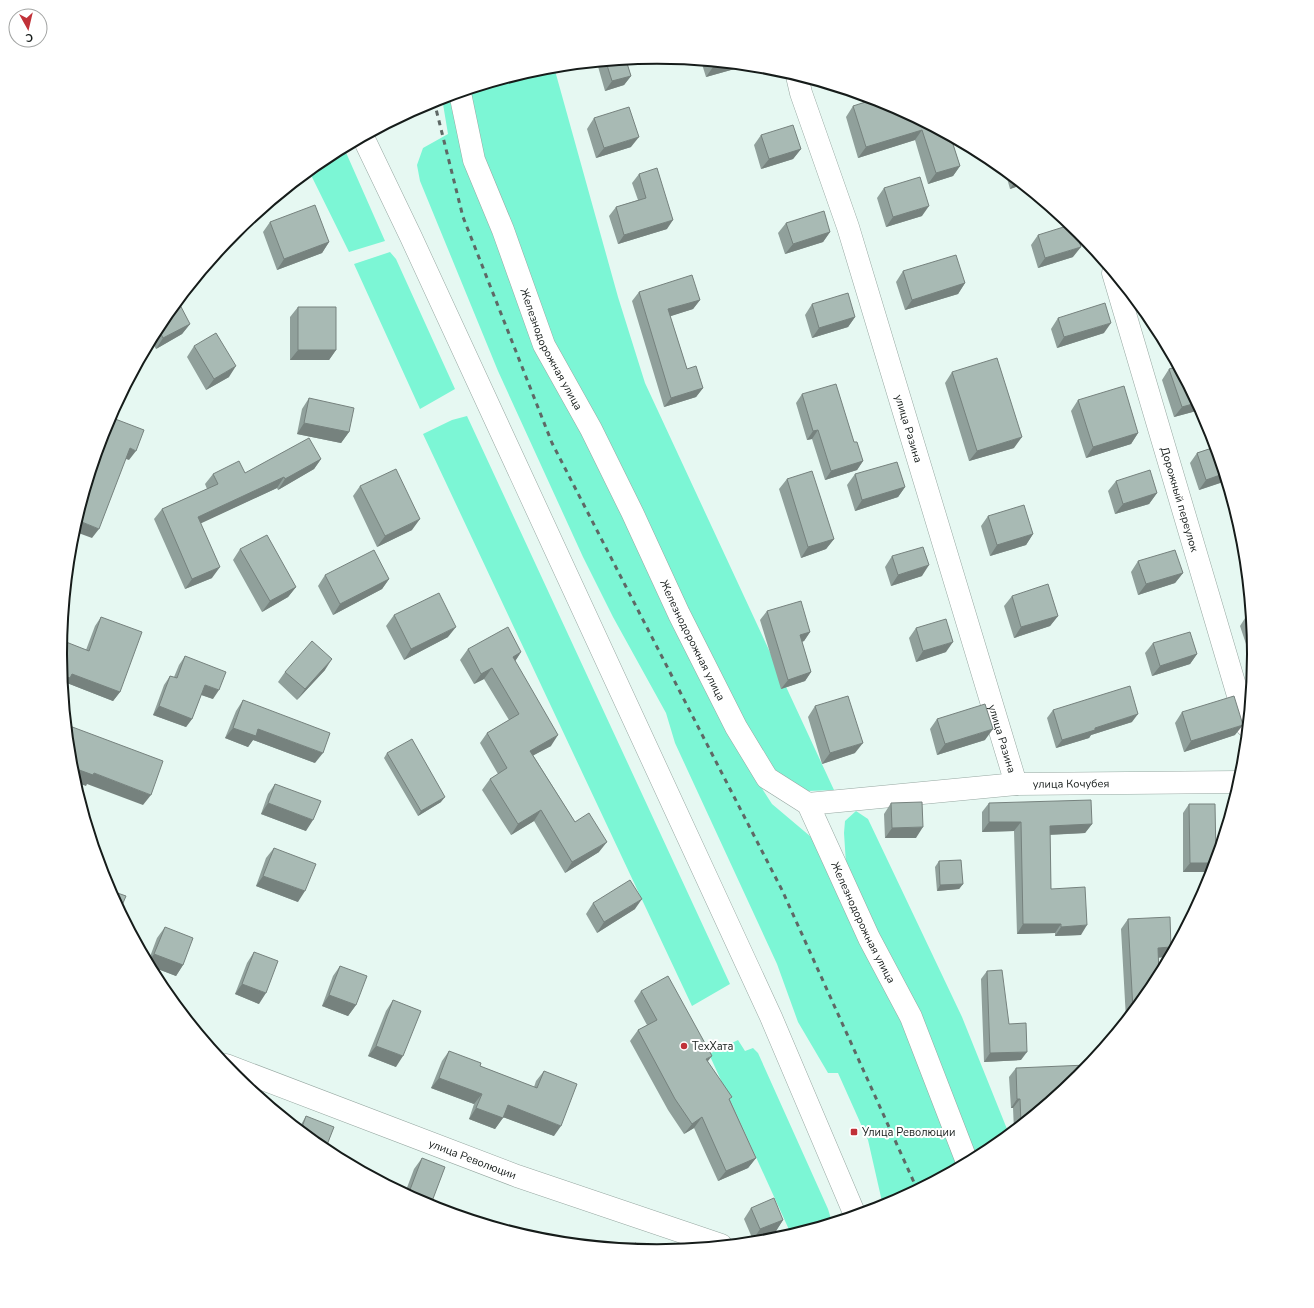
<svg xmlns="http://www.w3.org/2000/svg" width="1314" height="1308" viewBox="0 0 1314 1308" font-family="'Nunito Sans',sans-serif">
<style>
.green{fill:#7cf6d5}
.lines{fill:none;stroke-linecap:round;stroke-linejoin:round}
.street-casing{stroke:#97a8a2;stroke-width:23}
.secondary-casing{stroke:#97a8a2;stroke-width:23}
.street{stroke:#fff;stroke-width:22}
.secondary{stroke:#fff;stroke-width:22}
.rail{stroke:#5e6865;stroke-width:3;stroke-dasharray:5 5;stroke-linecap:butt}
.wall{fill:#90a09b}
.shaded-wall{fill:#76827e}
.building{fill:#a8bab4;stroke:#76827e}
.poi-dot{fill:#c13138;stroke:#fff;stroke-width:1.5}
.labels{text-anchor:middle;stroke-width:4;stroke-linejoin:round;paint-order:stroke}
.street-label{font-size:11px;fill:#161c1a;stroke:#fff}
.poi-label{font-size:11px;fill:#161c1a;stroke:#fff;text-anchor:start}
.rim{fill:none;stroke:#161c1a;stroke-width:2}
</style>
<rect width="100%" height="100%" fill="#e6f8f2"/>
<path class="green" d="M 554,67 L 618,297 L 645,383 L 834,790 L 808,791 L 774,775 L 761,754 L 562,369 L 484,165 L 467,91 L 541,68 Z
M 455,94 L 503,237 L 754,776 L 772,804 L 817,842 L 913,1043 L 960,1166 L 885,1206 L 883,1206 L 868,1140 L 838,1073 L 828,1073 L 798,1022 L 777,964 L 675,743 L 666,713 L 613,617 L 583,557 L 498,371 L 420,181 L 417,165 L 423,148 L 448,134 L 442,98 Z
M 344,148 L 385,241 L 349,252 L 309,171 L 326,157 Z
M 390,252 L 396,259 L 455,389 L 420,409 L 354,264 Z
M 467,416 L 730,984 L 692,1006 L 423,434 L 452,420 Z
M 856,811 L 868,819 L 962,1017 L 1009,1134 L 988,1151 L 974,1158 L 846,864 L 844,833 L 845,821 Z
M 738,1040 L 745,1051 L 753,1048 L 758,1053 L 828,1209 L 832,1222 L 791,1234 L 709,1054 Z"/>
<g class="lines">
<defs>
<g id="street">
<path id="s1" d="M 797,76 L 801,93 L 848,227 L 1016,784"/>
<path id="s2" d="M 460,93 L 474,160 L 503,230 L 544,345 L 591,429 L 632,512 L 679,614 L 736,727 L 767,778 L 808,804 L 869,938 L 911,1017 L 967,1162"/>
<path id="s3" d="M 1113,273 L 1247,726"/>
<path id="s4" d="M 808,804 L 1016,784 L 1239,782"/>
<path id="s5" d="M 226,1065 L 517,1176 L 721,1245"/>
</g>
<path id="secondary" d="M 363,137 L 411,237 L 771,1017 L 855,1215"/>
</defs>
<use href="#street" class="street-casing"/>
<use href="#secondary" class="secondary-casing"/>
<use href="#street" class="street"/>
<use href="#secondary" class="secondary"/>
<path class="rail" d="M 434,101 L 463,217 L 552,443 L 782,890 L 917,1189"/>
</g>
<path class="wall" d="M 626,60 L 631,76 L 624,85 L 605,91 L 597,63 Z
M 701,61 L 739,65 L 738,68 L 706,77 Z
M 594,63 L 568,71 L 566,66 Z
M 853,106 L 951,138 L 960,166 L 953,176 L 928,184 L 915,140 L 858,158 L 846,117 Z
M 594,118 L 631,147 L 596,158 L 587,129 Z
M 761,135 L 801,149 L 793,159 L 761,169 L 754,145 Z
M 1005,171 L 1022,185 L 1010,189 Z
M 639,174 L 667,229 L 618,244 L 609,216 L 616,207 L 638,200 L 632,183 Z
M 884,188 L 922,216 L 886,227 L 877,198 Z
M 270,222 L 329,242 L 322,253 L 277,270 L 263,232 Z
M 786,223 L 830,232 L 823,242 L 785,254 L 778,233 Z
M 1038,235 L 1073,257 L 1038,268 L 1031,245 Z
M 903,271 L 965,283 L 958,294 L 905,310 L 896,282 Z
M 639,292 L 700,300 L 693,309 L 670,316 L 687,369 L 703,388 L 696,397 L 664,407 L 632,301 Z
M 812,304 L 855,317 L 848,327 L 812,338 L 805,315 Z
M 1140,306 L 1152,321 L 1145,323 Z
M 298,307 L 336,350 L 329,360 L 290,360 L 290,317 Z
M 1058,318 L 1104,333 L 1057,348 L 1051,329 Z
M 161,322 L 190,324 L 182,334 L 156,349 L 151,340 Z
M 194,346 L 229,377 L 206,390 L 187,357 Z
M 1177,367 L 1200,410 L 1174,417 L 1162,380 L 1169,369 Z
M 952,372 L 1014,448 L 969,461 L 945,383 Z
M 802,394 L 854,442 L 863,461 L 857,470 L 825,480 L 812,439 L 807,440 L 796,403 Z
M 309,398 L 349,432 L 341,443 L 297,434 L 302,409 Z
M 1078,400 L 1138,433 L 1131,444 L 1086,458 L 1071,411 Z
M 1215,447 L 1226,481 L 1199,490 L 1190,463 L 1197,453 Z
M 321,459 L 314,469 L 278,490 L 277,488 L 200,523 L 212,578 L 185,589 L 154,519 L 162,509 L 207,489 L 205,484 L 213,474 L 245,473 Z
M 855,474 L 905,487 L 898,497 L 855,511 L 847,485 Z
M 787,479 L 834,539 L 826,549 L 801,558 L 779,489 Z
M 1116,481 L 1157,493 L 1149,504 L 1115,514 L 1108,491 Z
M 360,486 L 412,530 L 377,547 L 353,496 Z
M 988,516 L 1033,534 L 1026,545 L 990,556 L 981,526 Z
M 240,549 L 296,587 L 288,597 L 262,612 L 233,560 Z
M 892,556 L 922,576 L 891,586 L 885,567 Z
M 1138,561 L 1183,573 L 1175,583 L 1138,595 L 1131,572 Z
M 325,575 L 389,579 L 382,589 L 333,615 L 318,586 Z
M 1012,596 L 1058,616 L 1050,626 L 1014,638 L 1004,606 Z
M 767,611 L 810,632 L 804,641 L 802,642 L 811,672 L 805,681 L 781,689 L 760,620 Z
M 1250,614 L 1254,651 L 1249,653 L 1240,626 L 1247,615 Z
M 394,615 L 448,637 L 404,660 L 386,626 Z
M 101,617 L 120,692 L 113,701 L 67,683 L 63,688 L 60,654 L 86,650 L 95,626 Z
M 916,628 L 946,652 L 916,662 L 909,638 Z
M 1153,643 L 1197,654 L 1190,664 L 1152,676 L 1145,653 Z
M 468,649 L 521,652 L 515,661 L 551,746 L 533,755 L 575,822 L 599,852 L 565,873 L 534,821 L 511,835 L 482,790 L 490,779 L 498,774 L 480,743 L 487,733 L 509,720 L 484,679 L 474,684 L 460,660 Z
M 185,656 L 213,699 L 201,695 L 192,719 L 186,727 L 153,715 L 164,685 L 170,676 L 174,677 L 179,665 Z
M 325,670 L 297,700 L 278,682 L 285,672 Z
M 243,700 L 315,763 L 253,740 L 248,747 L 225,738 L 236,711 Z
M 815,706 L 855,753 L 822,764 L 808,717 Z
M 1053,710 L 1132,722 L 1091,735 L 1089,738 L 1056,748 L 1047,718 Z
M 1182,712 L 1235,735 L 1184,752 L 1175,723 Z
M 937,719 L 985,740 L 937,755 L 930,729 Z
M 387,753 L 441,802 L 418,816 L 384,758 Z
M 275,784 L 306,831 L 261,814 L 268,794 Z
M 891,803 L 916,838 L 885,838 L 884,814 Z
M 989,803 L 1092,824 L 1085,833 L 1050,835 L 1051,889 L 1081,935 L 1055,936 L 1055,933 L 1017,934 L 1014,831 L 982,832 L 982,812 Z
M 1189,804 L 1216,858 L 1213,867 L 1210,872 L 1183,872 L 1183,813 Z
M 274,848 L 298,902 L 256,886 L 266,858 Z
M 939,861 L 963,884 L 959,889 L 937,891 L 935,867 Z
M 593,903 L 635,909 L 597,933 L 586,914 Z
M 1128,919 L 1171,947 L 1164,957 L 1158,958 L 1153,986 L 1126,1019 L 1121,929 Z
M 165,927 L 183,965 L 176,976 L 150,966 L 148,962 L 157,938 Z
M 254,952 L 259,1004 L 235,994 L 247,963 Z
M 340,966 L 356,1005 L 348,1016 L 322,1006 L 333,976 Z
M 987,971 L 1009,1024 L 1021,1060 L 984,1062 L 981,979 Z
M 641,991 L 708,1062 L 730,1100 L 756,1158 L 748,1168 L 718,1181 L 694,1128 L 684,1134 L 668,1110 L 630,1041 L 638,1030 L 647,1025 L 634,1001 Z
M 393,1000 L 396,1067 L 368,1056 L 386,1011 Z
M 449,1051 L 480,1066 L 534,1087 L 536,1081 L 544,1071 L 554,1136 L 503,1117 L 495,1129 L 469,1119 L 474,1104 L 431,1088 L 442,1061 Z
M 1016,1068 L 1079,1076 L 1014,1130 L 1013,1108 L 1011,1108 L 1009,1077 Z
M 306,1116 L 325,1150 L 299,1128 Z
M 422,1158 L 428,1205 L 405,1193 L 414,1169 Z
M 751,1208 L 783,1220 L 776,1231 L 753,1240 L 744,1219 Z"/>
<path class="shaded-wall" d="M 594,63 L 568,71 L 572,65 Z
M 724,64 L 739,65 L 738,68 L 706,77 L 713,67 Z
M 631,76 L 624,85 L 605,91 L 612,81 Z
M 922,130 L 915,140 L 858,158 L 866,147 Z
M 639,137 L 631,147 L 596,158 L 604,148 Z
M 801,149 L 793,159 L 761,169 L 769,159 Z
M 960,166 L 953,176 L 928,184 L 936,173 Z
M 1016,180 L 1022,185 L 1010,189 Z
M 929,206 L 922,216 L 886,227 L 893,217 Z
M 673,220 L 667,229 L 618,244 L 624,235 Z
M 830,232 L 823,242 L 785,254 L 793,244 Z
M 329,242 L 322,253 L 277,270 L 284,259 Z
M 1081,247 L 1073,257 L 1038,268 L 1045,258 Z
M 965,283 L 958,294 L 905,310 L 912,300 Z
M 700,300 L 693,309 L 662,319 L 668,309 Z
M 855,317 L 848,327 L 812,338 L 819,328 Z
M 1149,317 L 1152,321 L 1145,323 Z
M 1111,323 L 1104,333 L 1057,348 L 1064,337 Z
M 190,324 L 182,334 L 156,349 L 163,338 Z
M 298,350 L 336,350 L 329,360 L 290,360 Z
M 236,366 L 229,377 L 206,390 L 214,379 Z
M 703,388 L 696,397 L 664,407 L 671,398 Z
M 1196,403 L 1200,410 L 1174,417 L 1182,407 Z
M 304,423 L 349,432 L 341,443 L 297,434 Z
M 818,430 L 812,439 L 807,440 L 813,431 Z
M 1138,433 L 1131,444 L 1086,458 L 1093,447 Z
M 1022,437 L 1014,448 L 969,461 L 977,451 Z
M 130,448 L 136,451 L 129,460 L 123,458 Z
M 321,459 L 314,469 L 278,490 L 285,479 Z
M 863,461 L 857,470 L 825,480 L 831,471 Z
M 1223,474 L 1226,481 L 1199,490 L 1206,480 Z
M 284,477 L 277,488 L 191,528 L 198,517 Z
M 905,487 L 898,497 L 855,511 L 862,500 Z
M 1157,493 L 1149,504 L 1115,514 L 1123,504 Z
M 420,519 L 412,530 L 377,547 L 385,536 Z
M 77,520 L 99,529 L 92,538 L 73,531 Z
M 1033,534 L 1026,545 L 990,556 L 997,545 Z
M 834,539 L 826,549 L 801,558 L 808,547 Z
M 929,565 L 922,576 L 891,586 L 898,575 Z
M 220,567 L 212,578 L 185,589 L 192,579 Z
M 1183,573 L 1175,583 L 1138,595 L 1146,584 Z
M 389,579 L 382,589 L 333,615 L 340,604 Z
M 296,587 L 288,597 L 262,612 L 270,601 Z
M 1058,616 L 1050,626 L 1014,638 L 1021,627 Z
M 456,627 L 448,637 L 404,660 L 411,649 Z
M 810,632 L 804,641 L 794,644 L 800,635 Z
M 953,642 L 946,652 L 916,662 L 923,651 Z
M 1253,647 L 1254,651 L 1249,653 Z
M 521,652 L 514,663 L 513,657 Z
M 1197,654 L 1190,664 L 1152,676 L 1160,666 Z
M 332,659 L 325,670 L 297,700 L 305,689 Z
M 492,668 L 484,679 L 474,684 L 481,674 Z
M 811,672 L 805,681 L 781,689 L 788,680 Z
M 72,674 L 120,692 L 113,701 L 67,683 L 63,688 L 62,675 Z
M 205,685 L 219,690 L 213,699 L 199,694 Z
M 159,706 L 192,719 L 186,727 L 153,715 Z
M 1138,714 L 1132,722 L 1091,735 L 1089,738 L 1056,748 L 1062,740 L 1095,728 Z
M 1243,725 L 1235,735 L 1184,752 L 1191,741 Z
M 233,728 L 258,729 L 323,753 L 315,763 L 253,740 L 248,747 L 225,738 Z
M 993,729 L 985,740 L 937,755 L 945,744 Z
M 558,735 L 551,746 L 523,761 L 530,751 Z
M 863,743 L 855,753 L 822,764 L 830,753 Z
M 71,767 L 94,773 L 151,795 L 143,805 L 87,784 L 86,786 L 75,782 L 71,770 Z
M 445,797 L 441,802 L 418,816 L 421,811 Z
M 268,803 L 313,820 L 306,831 L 261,814 Z
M 541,810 L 534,821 L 511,835 L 518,824 Z
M 989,822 L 1021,822 L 1014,831 L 982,832 Z
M 1092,824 L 1085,833 L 1043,835 L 1050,826 Z
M 923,827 L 916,838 L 885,838 L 892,828 Z
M 607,842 L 599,852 L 565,873 L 572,862 Z
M 1190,863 L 1214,863 L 1213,867 L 1210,872 L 1183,872 Z
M 263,876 L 305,891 L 298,902 L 256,886 Z
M 963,884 L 959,889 L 937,891 L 940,885 Z
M 642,899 L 635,909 L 597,933 L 604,922 Z
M 1023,924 L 1061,924 L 1055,933 L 1017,934 Z
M 1087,925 L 1081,935 L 1055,936 L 1061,927 Z
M 1171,947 L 1164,957 L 1151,958 L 1158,948 Z
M 154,954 L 183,965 L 176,976 L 150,966 L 148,963 Z
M 242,984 L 266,993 L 259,1004 L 235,994 Z
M 329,995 L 356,1005 L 348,1016 L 322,1006 Z
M 376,1046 L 403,1056 L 396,1067 L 368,1056 Z
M 1027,1052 L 1021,1060 L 984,1062 L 990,1053 Z
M 712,1056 L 704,1066 L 706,1059 Z
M 439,1078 L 482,1094 L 474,1104 L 431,1088 Z
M 1017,1099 L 1020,1099 L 1013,1108 L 1011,1108 Z
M 508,1105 L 561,1126 L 554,1136 L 500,1116 Z
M 476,1108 L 503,1118 L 495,1129 L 469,1119 Z
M 702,1117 L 694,1128 L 684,1134 L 692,1124 Z
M 756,1158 L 748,1168 L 718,1181 L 726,1171 Z
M 410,1196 L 431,1204 L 429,1206 L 428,1205 Z
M 783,1220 L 776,1231 L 753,1240 L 760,1229 Z"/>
<path class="building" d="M 626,60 L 631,76 L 612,81 L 606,62 Z
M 712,62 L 724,64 L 713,67 Z
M 875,99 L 886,103 L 951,138 L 960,166 L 936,173 L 922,130 L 866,147 L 853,106 Z
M 629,107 L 639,137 L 604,148 L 594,118 Z
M 793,125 L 801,149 L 769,159 L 761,135 Z
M 657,168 L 673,220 L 624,235 L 616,207 L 646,198 L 639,174 Z
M 920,177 L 929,206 L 893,217 L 884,188 Z
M 315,205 L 329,242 L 284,259 L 270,222 Z
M 824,211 L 830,232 L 793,244 L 786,223 Z
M 1070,225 L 1075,229 L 1081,247 L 1045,258 L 1038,235 Z
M 956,255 L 965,283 L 912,300 L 903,271 Z
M 692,275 L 700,300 L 668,309 L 687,369 L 696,366 L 703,388 L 671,398 L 639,292 Z
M 848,293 L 855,317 L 819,328 L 812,304 Z
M 178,301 L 190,324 L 163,338 L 158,328 L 161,322 Z
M 1105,303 L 1111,323 L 1064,337 L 1058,318 Z
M 298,307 L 336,307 L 336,350 L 298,350 Z
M 216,333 L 236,366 L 214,379 L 194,346 Z
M 997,358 L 1022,437 L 977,451 L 952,372 Z
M 1177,367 L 1196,403 L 1182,407 L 1169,369 Z
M 836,384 L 854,442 L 857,442 L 863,461 L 831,471 L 818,430 L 813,431 L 802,394 Z
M 1124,386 L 1138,433 L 1093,447 L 1078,400 Z
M 309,398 L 354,408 L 349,432 L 304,423 Z
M 110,417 L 144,430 L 136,451 L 130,448 L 99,529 L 77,520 L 106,425 Z
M 309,438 L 321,459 L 285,479 L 284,477 L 198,517 L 220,567 L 192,579 L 162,509 L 218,484 L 213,474 L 239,461 L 245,473 Z
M 1215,447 L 1223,474 L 1206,480 L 1197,453 Z
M 897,462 L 905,487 L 862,500 L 855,474 Z
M 396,469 L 420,519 L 385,536 L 360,486 Z
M 1150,470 L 1157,493 L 1123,504 L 1116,481 Z
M 812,471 L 834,539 L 808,547 L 787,479 Z
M 1024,505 L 1033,534 L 997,545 L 988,516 Z
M 267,535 L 296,587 L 270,601 L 240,549 Z
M 923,547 L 929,565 L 898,575 L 892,556 Z
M 374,550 L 389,579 L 340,604 L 325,575 Z
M 1175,550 L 1183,573 L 1146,584 L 1138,561 Z
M 1048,584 L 1058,616 L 1021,627 L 1012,596 Z
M 439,593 L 456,627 L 411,649 L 394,615 Z
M 801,601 L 810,632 L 800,635 L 811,672 L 788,680 L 767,611 Z
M 1250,614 L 1251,628 L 1247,615 Z
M 101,617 L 142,632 L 120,692 L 72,674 L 70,678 L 62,675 L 60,654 L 61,640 L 89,651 Z
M 946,619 L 953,642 L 923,651 L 916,628 Z
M 508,627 L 521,652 L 513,657 L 558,735 L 530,751 L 575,822 L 589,813 L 607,842 L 572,862 L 541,810 L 518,824 L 490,779 L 507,768 L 487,733 L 519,714 L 492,668 L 481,674 L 468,649 Z
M 1190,632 L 1197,654 L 1160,666 L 1153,643 Z
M 312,641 L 332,659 L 305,689 L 285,672 Z
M 185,656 L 226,672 L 219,690 L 205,685 L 192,719 L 159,706 L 170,676 L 177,678 Z
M 1130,686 L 1138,714 L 1095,728 L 1095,730 L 1062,740 L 1053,710 Z
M 848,696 L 863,743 L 830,753 L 815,706 Z
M 1234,696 L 1243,725 L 1191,741 L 1182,712 Z
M 243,700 L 330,733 L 323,753 L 258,729 L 256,736 L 233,728 Z
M 985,704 L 993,729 L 945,744 L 937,719 Z
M 67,725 L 163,761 L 151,795 L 94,773 L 93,775 L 71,767 Z
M 412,739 L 445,797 L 421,811 L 387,753 Z
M 275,784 L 321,801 L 313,820 L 268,803 Z
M 1091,800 L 1092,824 L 1050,826 L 1051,889 L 1085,887 L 1087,925 L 1061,927 L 1061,924 L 1023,924 L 1021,822 L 989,822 L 989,803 Z
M 922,802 L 923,827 L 892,828 L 891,803 Z
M 1189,804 L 1215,804 L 1216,858 L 1214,863 L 1190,863 Z
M 274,848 L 316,864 L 305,891 L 263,876 Z
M 961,860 L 963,884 L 940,885 L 939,861 Z
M 630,880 L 642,899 L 604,922 L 593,903 Z
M 109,890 L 126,896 L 120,910 Z
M 1170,917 L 1171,947 L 1158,948 L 1159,974 L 1153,986 L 1133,1010 L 1128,919 Z
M 165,927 L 193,938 L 183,965 L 154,954 Z
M 254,952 L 278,961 L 266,993 L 242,984 Z
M 340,966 L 367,976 L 356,1005 L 329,995 Z
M 1002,970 L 1009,1024 L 1026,1023 L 1027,1052 L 990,1053 L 987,971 Z
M 668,976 L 712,1056 L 706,1059 L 732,1097 L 729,1099 L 756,1158 L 726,1171 L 702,1117 L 692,1124 L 675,1099 L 638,1030 L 657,1020 L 641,991 Z
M 393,1000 L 421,1011 L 403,1056 L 376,1046 Z
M 449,1051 L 481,1063 L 480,1066 L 537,1088 L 544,1071 L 577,1084 L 561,1126 L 508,1105 L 503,1118 L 476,1108 L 482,1094 L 439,1078 Z
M 1087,1065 L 1087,1067 L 1079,1076 L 1021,1124 L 1020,1099 L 1017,1099 L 1016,1068 Z
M 306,1116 L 334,1127 L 325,1150 L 301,1130 Z
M 422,1158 L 445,1167 L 431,1204 L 408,1195 Z
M 774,1198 L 783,1220 L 760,1229 L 751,1208 Z
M 635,1243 L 656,1251 L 633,1249 Z"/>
<g class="poi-dot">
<circle cx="684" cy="1046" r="4"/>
<rect x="850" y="1128" width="8" height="8" rx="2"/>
</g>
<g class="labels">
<g class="street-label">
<text dy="4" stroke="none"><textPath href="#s2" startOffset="273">Железнодорожная улица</textPath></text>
<text dy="4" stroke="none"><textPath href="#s1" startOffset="370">улица Разина</textPath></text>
<text dy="4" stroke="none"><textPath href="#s3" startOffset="236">Дорожный переулок</textPath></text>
<text dy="4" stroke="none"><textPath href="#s2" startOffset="597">Железнодорожная улица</textPath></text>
<text dy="4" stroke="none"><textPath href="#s1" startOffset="694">улица Разина</textPath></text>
<text dy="4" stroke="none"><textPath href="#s4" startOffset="264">улица Кочубея</textPath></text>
<text dy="4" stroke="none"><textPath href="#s2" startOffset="933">Железнодорожная улица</textPath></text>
<text dy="4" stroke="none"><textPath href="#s5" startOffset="264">улица Революции</textPath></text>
</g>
<g class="poi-label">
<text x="692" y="1050">ТехХата</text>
<text x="862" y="1136">Улица Революции</text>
</g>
</g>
<path d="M0 0H1314V1308H0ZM67 654a590 590 0 1 1 1180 0a590 590 0 1 1-1180 0Z" fill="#fff" fill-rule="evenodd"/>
<path class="rim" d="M67 654a590 590 0 1 1 1180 0a590 590 0 1 1-1180 0Z"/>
<g transform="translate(28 28) rotate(172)"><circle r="19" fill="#ffffff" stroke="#a2a4a3"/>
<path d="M0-3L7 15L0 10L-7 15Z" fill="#c13138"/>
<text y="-6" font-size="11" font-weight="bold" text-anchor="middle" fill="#161c1a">С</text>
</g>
</svg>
